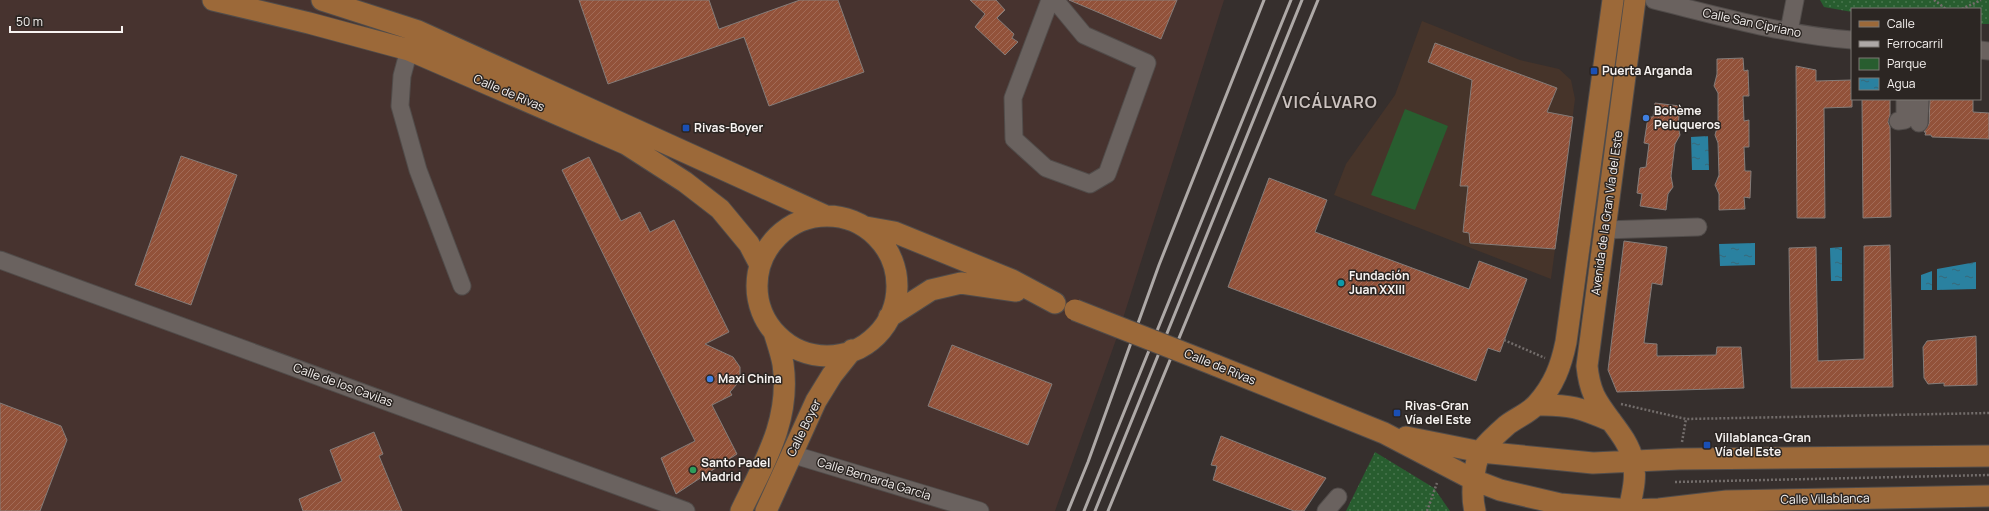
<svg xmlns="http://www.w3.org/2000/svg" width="1989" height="511" viewBox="0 0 1989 511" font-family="Manrope,sans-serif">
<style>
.industrial{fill:#47332f}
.education{fill:#46342a}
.green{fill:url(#green-dots)}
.pitch{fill:#285d2f}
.water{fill:url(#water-ripples)}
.building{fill:url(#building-hatch);stroke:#847c79}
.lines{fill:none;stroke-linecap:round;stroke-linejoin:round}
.minor-casing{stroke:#514c4a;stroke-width:19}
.major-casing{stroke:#514c4a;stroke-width:23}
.path{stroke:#736d6b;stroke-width:2.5;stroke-dasharray:2 2;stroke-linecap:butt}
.minor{stroke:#6a625f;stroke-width:17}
.major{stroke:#9c6939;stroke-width:21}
.rail{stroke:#aea9a7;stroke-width:3}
.major-bridge-casing{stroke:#514c4a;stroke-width:23;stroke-linecap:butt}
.major-bridge{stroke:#9c6939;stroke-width:21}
.transit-dot{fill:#1a4fb4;stroke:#2c2623;stroke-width:1.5}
.shop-dot{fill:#3f7fe0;stroke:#2c2623;stroke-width:1.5}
.culture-dot{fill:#0f9aa8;stroke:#2c2623;stroke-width:1.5}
.leisure-dot{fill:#2e9e5b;stroke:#2c2623;stroke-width:1.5}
.labels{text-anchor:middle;stroke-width:3;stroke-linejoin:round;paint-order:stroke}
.street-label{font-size:12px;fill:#f7f3f1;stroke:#2c2623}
.poi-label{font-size:12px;font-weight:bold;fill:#f7f3f1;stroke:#2c2623;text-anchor:start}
.district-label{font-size:16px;font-weight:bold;letter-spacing:1px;fill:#cbc2bf;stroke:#2c2623}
</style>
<defs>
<pattern id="green-dots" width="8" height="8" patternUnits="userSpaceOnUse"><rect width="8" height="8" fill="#285d2f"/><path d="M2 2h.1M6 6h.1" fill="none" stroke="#48754e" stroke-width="1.8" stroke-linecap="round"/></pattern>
<pattern id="water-ripples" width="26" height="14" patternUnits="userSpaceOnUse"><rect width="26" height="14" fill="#2a81a0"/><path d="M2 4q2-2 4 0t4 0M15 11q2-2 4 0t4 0" fill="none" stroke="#386878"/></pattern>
<pattern id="building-hatch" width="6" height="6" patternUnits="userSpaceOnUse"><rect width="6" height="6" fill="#92523a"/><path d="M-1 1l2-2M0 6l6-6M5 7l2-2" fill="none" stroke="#a26b57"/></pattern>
</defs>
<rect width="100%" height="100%" fill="#362f2d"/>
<path class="industrial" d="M 0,0 L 1224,0 L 1118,334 L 1055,511 L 0,511 Z"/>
<path class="education" d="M 1422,21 L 1520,60 L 1559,69 L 1571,80 L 1575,99 L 1551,279 L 1334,195 L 1346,164 L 1395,95 Z"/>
<path class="green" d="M 1820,0 L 1989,0 L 1989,24 L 1980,24 L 1980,9 L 1852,9 L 1852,12 L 1824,7 Z
M 1375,452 L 1434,488 L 1450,511 L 1346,511 Z"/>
<path class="pitch" d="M 1405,109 L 1448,126 L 1415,210 L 1371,195 Z"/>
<path class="water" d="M 1708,136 L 1709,170 L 1692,170 L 1691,137 Z
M 1755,243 L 1755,265 L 1720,266 L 1719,244 Z
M 1842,247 L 1842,281 L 1831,281 L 1830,248 Z
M 1976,262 L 1976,289 L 1937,290 L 1937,269 Z
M 1932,271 L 1932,290 L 1921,290 L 1921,275 Z"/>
<path class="building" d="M 579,0 L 709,0 L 719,29 L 800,0 L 838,0 L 864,72 L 769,106 L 744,37 L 608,84 Z
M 970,0 L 996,0 L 1005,10 L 997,18 L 1014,34 L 1012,38 L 1018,42 L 1005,55 L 975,27 L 985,14 Z
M 1069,0 L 1177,0 L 1161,39 Z
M 1435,43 L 1557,88 L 1547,112 L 1573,117 L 1555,249 L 1470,243 L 1469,233 L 1463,232 L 1468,186 L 1460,186 L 1472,80 L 1428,62 Z
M 1743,58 L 1744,71 L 1748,70 L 1749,96 L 1743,96 L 1744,121 L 1749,120 L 1749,147 L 1744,147 L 1745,171 L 1751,171 L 1750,198 L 1744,197 L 1745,209 L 1719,210 L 1719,194 L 1715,185 L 1719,175 L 1718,143 L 1715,135 L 1718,124 L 1718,93 L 1714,86 L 1717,74 L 1717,59 Z
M 1796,66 L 1816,70 L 1816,81 L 1852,80 L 1852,107 L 1824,108 L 1825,218 L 1797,218 Z
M 1862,99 L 1890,99 L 1890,115 L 1888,122 L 1890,127 L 1891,217 L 1863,218 Z
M 1930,99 L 1973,99 L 1973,112 L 1989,113 L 1989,139 L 1932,137 L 1931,135 L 1925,135 L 1926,132 L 1924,132 L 1929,124 Z
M 1655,103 L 1680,106 L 1678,126 L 1680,135 L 1675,144 L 1671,176 L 1673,187 L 1668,194 L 1666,210 L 1640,206 L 1642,194 L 1637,193 L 1640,168 L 1646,167 L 1649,144 L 1644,143 L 1648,117 L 1653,117 Z
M 181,156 L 237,175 L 191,305 L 135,285 Z
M 589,157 L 621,221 L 640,212 L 650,232 L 674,220 L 729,332 L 705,344 L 733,357 L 740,367 L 740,376 L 737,384 L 730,392 L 732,395 L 712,405 L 737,454 L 676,494 L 661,458 L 695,441 L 562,170 Z
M 1269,178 L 1327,200 L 1315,232 L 1469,289 L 1479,261 L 1527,279 L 1500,352 L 1488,348 L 1476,381 L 1228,287 Z
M 1624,241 L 1667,247 L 1662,285 L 1652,283 L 1644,343 L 1657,344 L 1657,356 L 1716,355 L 1717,347 L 1741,347 L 1744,388 L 1617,392 L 1608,370 Z
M 1890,245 L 1893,387 L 1791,388 L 1789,248 L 1816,247 L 1818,361 L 1864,359 L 1864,246 Z
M 1976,336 L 1977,385 L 1944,386 L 1944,383 L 1928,384 L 1924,378 L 1923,347 L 1927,341 Z
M 952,345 L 1052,384 L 1028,445 L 928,406 Z
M 0,403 L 61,426 L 67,440 L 40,511 L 0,511 Z
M 374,432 L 383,454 L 379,456 L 402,511 L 303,511 L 299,499 L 342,481 L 330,450 Z
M 1221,436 L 1326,478 L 1304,511 L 1294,511 L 1213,480 L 1217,466 L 1211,465 Z"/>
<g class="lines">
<defs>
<path id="minor" d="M 1050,0 L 1013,98 L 1014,139 L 1046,168 L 1090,184 L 1107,174 L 1147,63 L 1084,35 L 1055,0
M 1654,0 C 1719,16 1785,35 1852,40
M 1789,31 L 1795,0
M 409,50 L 402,76 L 400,106 L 418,170 L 462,286
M 1980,50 L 1989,51
M 1898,121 L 1905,120 L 1905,99
M 1919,123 L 1920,99
M 1604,230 L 1698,227
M 0,260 L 686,511
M 791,454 L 980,511
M 1326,511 L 1338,497"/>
<path id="major" d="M 213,0 L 309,23 L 409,50 L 626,144 L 685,182 L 720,209 L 749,244 L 760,265
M 322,0 L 418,31 L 826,216
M757 286a70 70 0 1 1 140 0a70 70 0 1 1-140 0Z
M 866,227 L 894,232 L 1012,280 L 1055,303
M 889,317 L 931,290 L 961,283 L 1016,291
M 1215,365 L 1384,433 L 1474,480 L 1500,490 L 1560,504 L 1629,510 L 1659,509 L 1727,501 L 1989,496
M 1536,405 C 1569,404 1581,408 1611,421
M 1406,437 L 1481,452 L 1593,463 L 1679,459 L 1989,456
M 1629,510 C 1632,494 1637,478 1633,461 C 1628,436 1605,418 1594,395 C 1590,386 1588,376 1587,366 L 1635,0
M 741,511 C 764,463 791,420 783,364 C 781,353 777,342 774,332
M 766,511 L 816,401 L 832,375 L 852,350
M 1475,511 C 1471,496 1473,465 1481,451 C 1487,443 1499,432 1507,425 C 1516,418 1529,413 1537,404 C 1554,385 1561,366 1566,342 L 1613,0"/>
</defs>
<use href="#minor" class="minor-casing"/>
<use href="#major" class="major-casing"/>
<path class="path" d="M 1934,0 L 1946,9
M 1962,9 L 1981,0
M 1504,340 L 1545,358
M 1621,404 L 1686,419 L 1989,413
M 1682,442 L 1686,419
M 1675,482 L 1989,475
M 1427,511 L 1437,483"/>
<use href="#minor" class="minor"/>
<use href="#major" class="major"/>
<path class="rail" d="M 1068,511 L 1088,462 L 1159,265 L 1264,0
M 1084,511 L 1291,0
M 1095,511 L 1302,0
M 1108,511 L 1318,0"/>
<defs>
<path id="major-bridge" d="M 1075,310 L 1215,365"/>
</defs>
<use href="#major-bridge" class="major-bridge-casing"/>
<use href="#major-bridge" class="major-bridge"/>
</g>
<g class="transit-dot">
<rect x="1590" y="67" width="8" height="8" rx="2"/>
<rect x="682" y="124" width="8" height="8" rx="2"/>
<rect x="1393" y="409" width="8" height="8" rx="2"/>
<rect x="1703" y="441" width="8" height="8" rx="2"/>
</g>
<g class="shop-dot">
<circle cx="1646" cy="118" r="4"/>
<circle cx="710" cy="379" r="4"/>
</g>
<circle class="culture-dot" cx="1341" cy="283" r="4"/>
<circle class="leisure-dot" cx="693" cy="470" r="4"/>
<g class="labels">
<g class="street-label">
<text transform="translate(1752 23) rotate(12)" y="4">Calle San Cipriano</text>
<text transform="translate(509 93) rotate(23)" y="4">Calle de Rivas</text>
<text transform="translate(1607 213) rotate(-82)" y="4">Avenida de la Gran Vía del Este</text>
<text transform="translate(1220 367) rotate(22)" y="4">Calle de Rivas</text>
<text transform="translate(343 385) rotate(20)" y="4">Calle de los Cavilas</text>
<text transform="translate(804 428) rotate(-64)" y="4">Calle Boyer</text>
<text transform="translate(874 479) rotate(17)" y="4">Calle Bernarda García</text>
<text transform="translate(1825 499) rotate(-1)" y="4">Calle Villablanca</text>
</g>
<g class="poi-label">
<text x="1602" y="75">Puerta Arganda</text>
<text x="1654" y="115">Bohème<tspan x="1654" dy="14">Peluqueros</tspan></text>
<text x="694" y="132">Rivas-Boyer</text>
<text x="1349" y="280">Fundación<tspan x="1349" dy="14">Juan XXIII</tspan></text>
<text x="718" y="383">Maxi China</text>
<text x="1405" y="410">Rivas-Gran<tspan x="1405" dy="14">Vía del Este</tspan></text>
<text x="1715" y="442">Villablanca-Gran<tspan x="1715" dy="14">Vía del Este</tspan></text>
<text x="701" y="467">Santo Padel<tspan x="701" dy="14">Madrid</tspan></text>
</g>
<g class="district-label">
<text x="1330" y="108">VICÁLVARO</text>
</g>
</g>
<rect x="1851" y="8" width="130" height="92" fill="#2c2623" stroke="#7d7875"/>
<rect x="1859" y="21" width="20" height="6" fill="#9c6939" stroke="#7d7875"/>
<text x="1887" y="28" font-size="12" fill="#f7f3f1">Calle</text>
<rect x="1859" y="41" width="20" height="6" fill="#aea9a7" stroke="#7d7875"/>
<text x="1887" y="48" font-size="12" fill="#f7f3f1">Ferrocarril</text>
<rect x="1859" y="58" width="20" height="12" fill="#285d2f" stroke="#7d7875"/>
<text x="1887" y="68" font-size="12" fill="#f7f3f1">Parque</text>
<rect x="1859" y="78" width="20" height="12" fill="url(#water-ripples)" stroke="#7d7875"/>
<text x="1887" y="88" font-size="12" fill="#f7f3f1">Agua</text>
<path d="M10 26v6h112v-6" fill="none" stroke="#f7f3f1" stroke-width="2"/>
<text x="16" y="26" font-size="12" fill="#f7f3f1" stroke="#2c2623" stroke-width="3" paint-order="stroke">50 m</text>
</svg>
